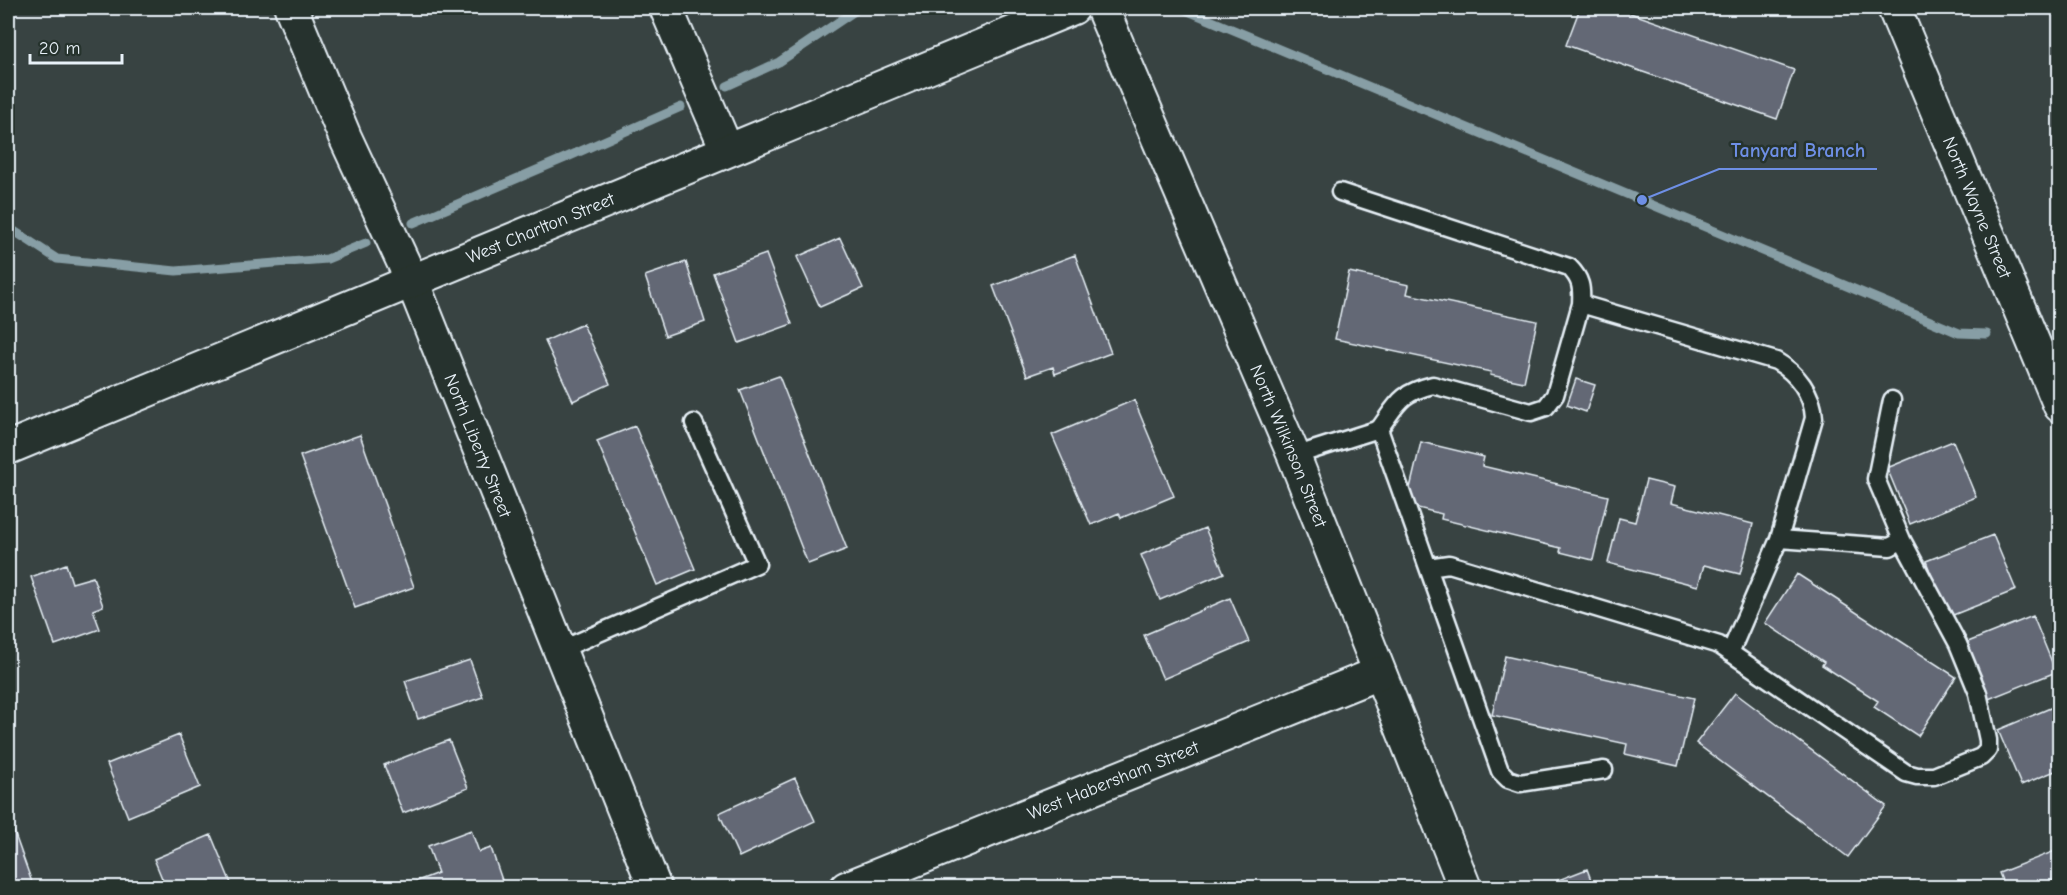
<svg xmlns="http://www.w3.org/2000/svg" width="2067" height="895" viewBox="0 0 2067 895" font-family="'Comic Neue',sans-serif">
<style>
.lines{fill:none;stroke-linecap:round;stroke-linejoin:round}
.stream{stroke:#879ea5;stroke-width:9}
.building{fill:#636774;stroke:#e8f1f8;stroke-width:1.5}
.lane-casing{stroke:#e8f1f8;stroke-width:21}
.street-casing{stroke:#e8f1f8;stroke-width:36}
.lane{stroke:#26332d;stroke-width:16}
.street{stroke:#26332d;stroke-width:32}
.labels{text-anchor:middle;stroke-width:5;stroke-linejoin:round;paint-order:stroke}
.street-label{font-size:18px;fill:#e8f1f8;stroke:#26332d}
.leader{fill:none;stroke:#6e8fe5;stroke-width:2}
.callout-dot{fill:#6e8fe5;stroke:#26332d;stroke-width:2}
.callout-label{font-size:20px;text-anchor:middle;font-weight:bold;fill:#6e8fe5;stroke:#26332d;stroke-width:5;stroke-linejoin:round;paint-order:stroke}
</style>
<rect width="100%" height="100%" fill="#384342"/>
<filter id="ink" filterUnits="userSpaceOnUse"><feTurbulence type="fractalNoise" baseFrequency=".0167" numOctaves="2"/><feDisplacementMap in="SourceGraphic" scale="12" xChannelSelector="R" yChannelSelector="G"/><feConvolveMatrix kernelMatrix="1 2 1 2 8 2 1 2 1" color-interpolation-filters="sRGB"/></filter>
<g filter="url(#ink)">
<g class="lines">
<path class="stream" d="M 1181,8 L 1959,333 L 1987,334
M 727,86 L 779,62 L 859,8
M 413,223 L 565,158 L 681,107
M 8,227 L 57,259 L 176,271 L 327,259 L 366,243"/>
</g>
<path class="building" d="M 1580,8 L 1616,8 L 1794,70 L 1777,119 L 1566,45 Z
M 840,238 L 863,288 L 820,307 L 797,257 Z
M 766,254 L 792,324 L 739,343 L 713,273 Z
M 1075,255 L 1111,353 L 1055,374 L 1053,367 L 1027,376 L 993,286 Z
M 686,262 L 705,322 L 665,336 L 645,276 Z
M 1349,272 L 1409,285 L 1407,294 L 1537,321 L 1524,382 L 1490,375 L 1491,372 L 1335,339 Z
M 583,324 L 610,384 L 573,401 L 545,341 Z
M 779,376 L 847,549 L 808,564 L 740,390 Z
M 1576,379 L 1595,385 L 1586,412 L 1567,405 Z
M 1134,400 L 1174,496 L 1121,518 L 1119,513 L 1091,525 L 1052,435 Z
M 635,426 L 695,569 L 657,585 L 597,441 Z
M 360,435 L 414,587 L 355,608 L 300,456 Z
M 1953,441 L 1976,497 L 1910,524 L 1887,468 Z
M 1421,442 L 1484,457 L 1482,466 L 1608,496 L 1593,560 L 1560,552 L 1561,548 L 1441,519 L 1442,514 L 1406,505 Z
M 1646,480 L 1675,487 L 1671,503 L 1753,524 L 1740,574 L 1704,565 L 1698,586 L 1608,563 L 1619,518 L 1635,522 Z
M 1205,528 L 1224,573 L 1160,600 L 1141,555 Z
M 1993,535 L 2016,590 L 1948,617 L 1926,561 Z
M 66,564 L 72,583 L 93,577 L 103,606 L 93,610 L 100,629 L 55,645 L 31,577 Z
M 1797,574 L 1956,677 L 1918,736 L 1874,707 L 1878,701 L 1822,665 L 1824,662 L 1765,623 Z
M 1230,598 L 1249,642 L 1163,679 L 1144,635 Z
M 2033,616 L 2056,672 L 1986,700 L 1963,644 Z
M 1505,656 L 1694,698 L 1678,766 L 1625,754 L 1627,744 L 1492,715 Z
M 470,660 L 483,697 L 418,719 L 405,681 Z
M 1735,693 L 1886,806 L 1848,857 L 1696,743 Z
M 2060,704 L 2060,769 L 2021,785 L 1998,730 Z
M 179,735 L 200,787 L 128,817 L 107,764 Z
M 449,740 L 468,788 L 403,813 L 384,765 Z
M 795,778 L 815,821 L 739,857 L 719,813 Z
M 8,815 L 34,888 L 8,888 Z
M 471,830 L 479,852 L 491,848 L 504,886 L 499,888 L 399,888 L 438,873 L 428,846 Z
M 211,835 L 233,888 L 166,888 L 154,859 Z
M 2060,849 L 2060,877 L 2035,888 L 2005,888 L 1999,873 Z
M 1587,869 L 1594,888 L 1538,888 Z"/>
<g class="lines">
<defs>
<path id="lane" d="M 1340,192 L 1569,267 C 1581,279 1582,287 1581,304
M 1379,429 C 1398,403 1400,393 1433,385 L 1531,412 L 1546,407 L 1555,395 L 1581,304 L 1776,361 C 1797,373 1813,394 1814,418 L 1779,539
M 1294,456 L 1379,429 L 1500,771 L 1508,779 L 1520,783 L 1604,770
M 1428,567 L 1449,564 L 1719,645 L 1906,773 L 1917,776 L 1934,776 L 1981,757 L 1988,750 L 1988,740 L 1978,693 L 1958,644 L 1902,540 L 1876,479 L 1892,400
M 560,650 L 757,564 L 694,423
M 1730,653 L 1779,539 L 1890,547 L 1902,540"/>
<g id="street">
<path id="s1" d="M 291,8 L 345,137 L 412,281 L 655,888"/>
<path d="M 666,8 L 727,150"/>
<path id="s2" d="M 1102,8 L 1294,456 L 1465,888"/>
<path id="s3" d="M 1894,8 L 2060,406"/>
<path id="s4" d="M 8,448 L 1073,8"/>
<path id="s5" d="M 846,888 L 1379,673"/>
</g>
</defs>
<use href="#lane" class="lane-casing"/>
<use href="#street" class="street-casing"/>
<use href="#lane" class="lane"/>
<use href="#street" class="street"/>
</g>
</g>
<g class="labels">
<g class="street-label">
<text dy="6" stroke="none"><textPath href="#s3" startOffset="216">North Wayne Street</textPath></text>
<text dy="6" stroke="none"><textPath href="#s4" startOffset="576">West Charlton Street</textPath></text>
<text dy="6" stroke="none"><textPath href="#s1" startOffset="476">North Liberty Street</textPath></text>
<text dy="6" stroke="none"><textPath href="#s2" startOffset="476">North Wilkinson Street</textPath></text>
<text dy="6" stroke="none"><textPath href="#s5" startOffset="288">West Habersham Street</textPath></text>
</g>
</g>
<path class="leader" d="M1642 200L1719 169H1877"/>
<circle class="callout-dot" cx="1642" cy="200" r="6"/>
<g class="callout-label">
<text x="1798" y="157">Tanyard Branch</text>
</g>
<rect width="2067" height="895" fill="none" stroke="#26332d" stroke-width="30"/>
<rect x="15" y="15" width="2037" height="865" fill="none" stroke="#e8f1f8" stroke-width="2" filter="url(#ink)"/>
<path d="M30 54v9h92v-9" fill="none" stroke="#e8f1f8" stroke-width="3"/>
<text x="39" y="54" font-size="18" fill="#e8f1f8" stroke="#26332d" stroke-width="4.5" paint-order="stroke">20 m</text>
</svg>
